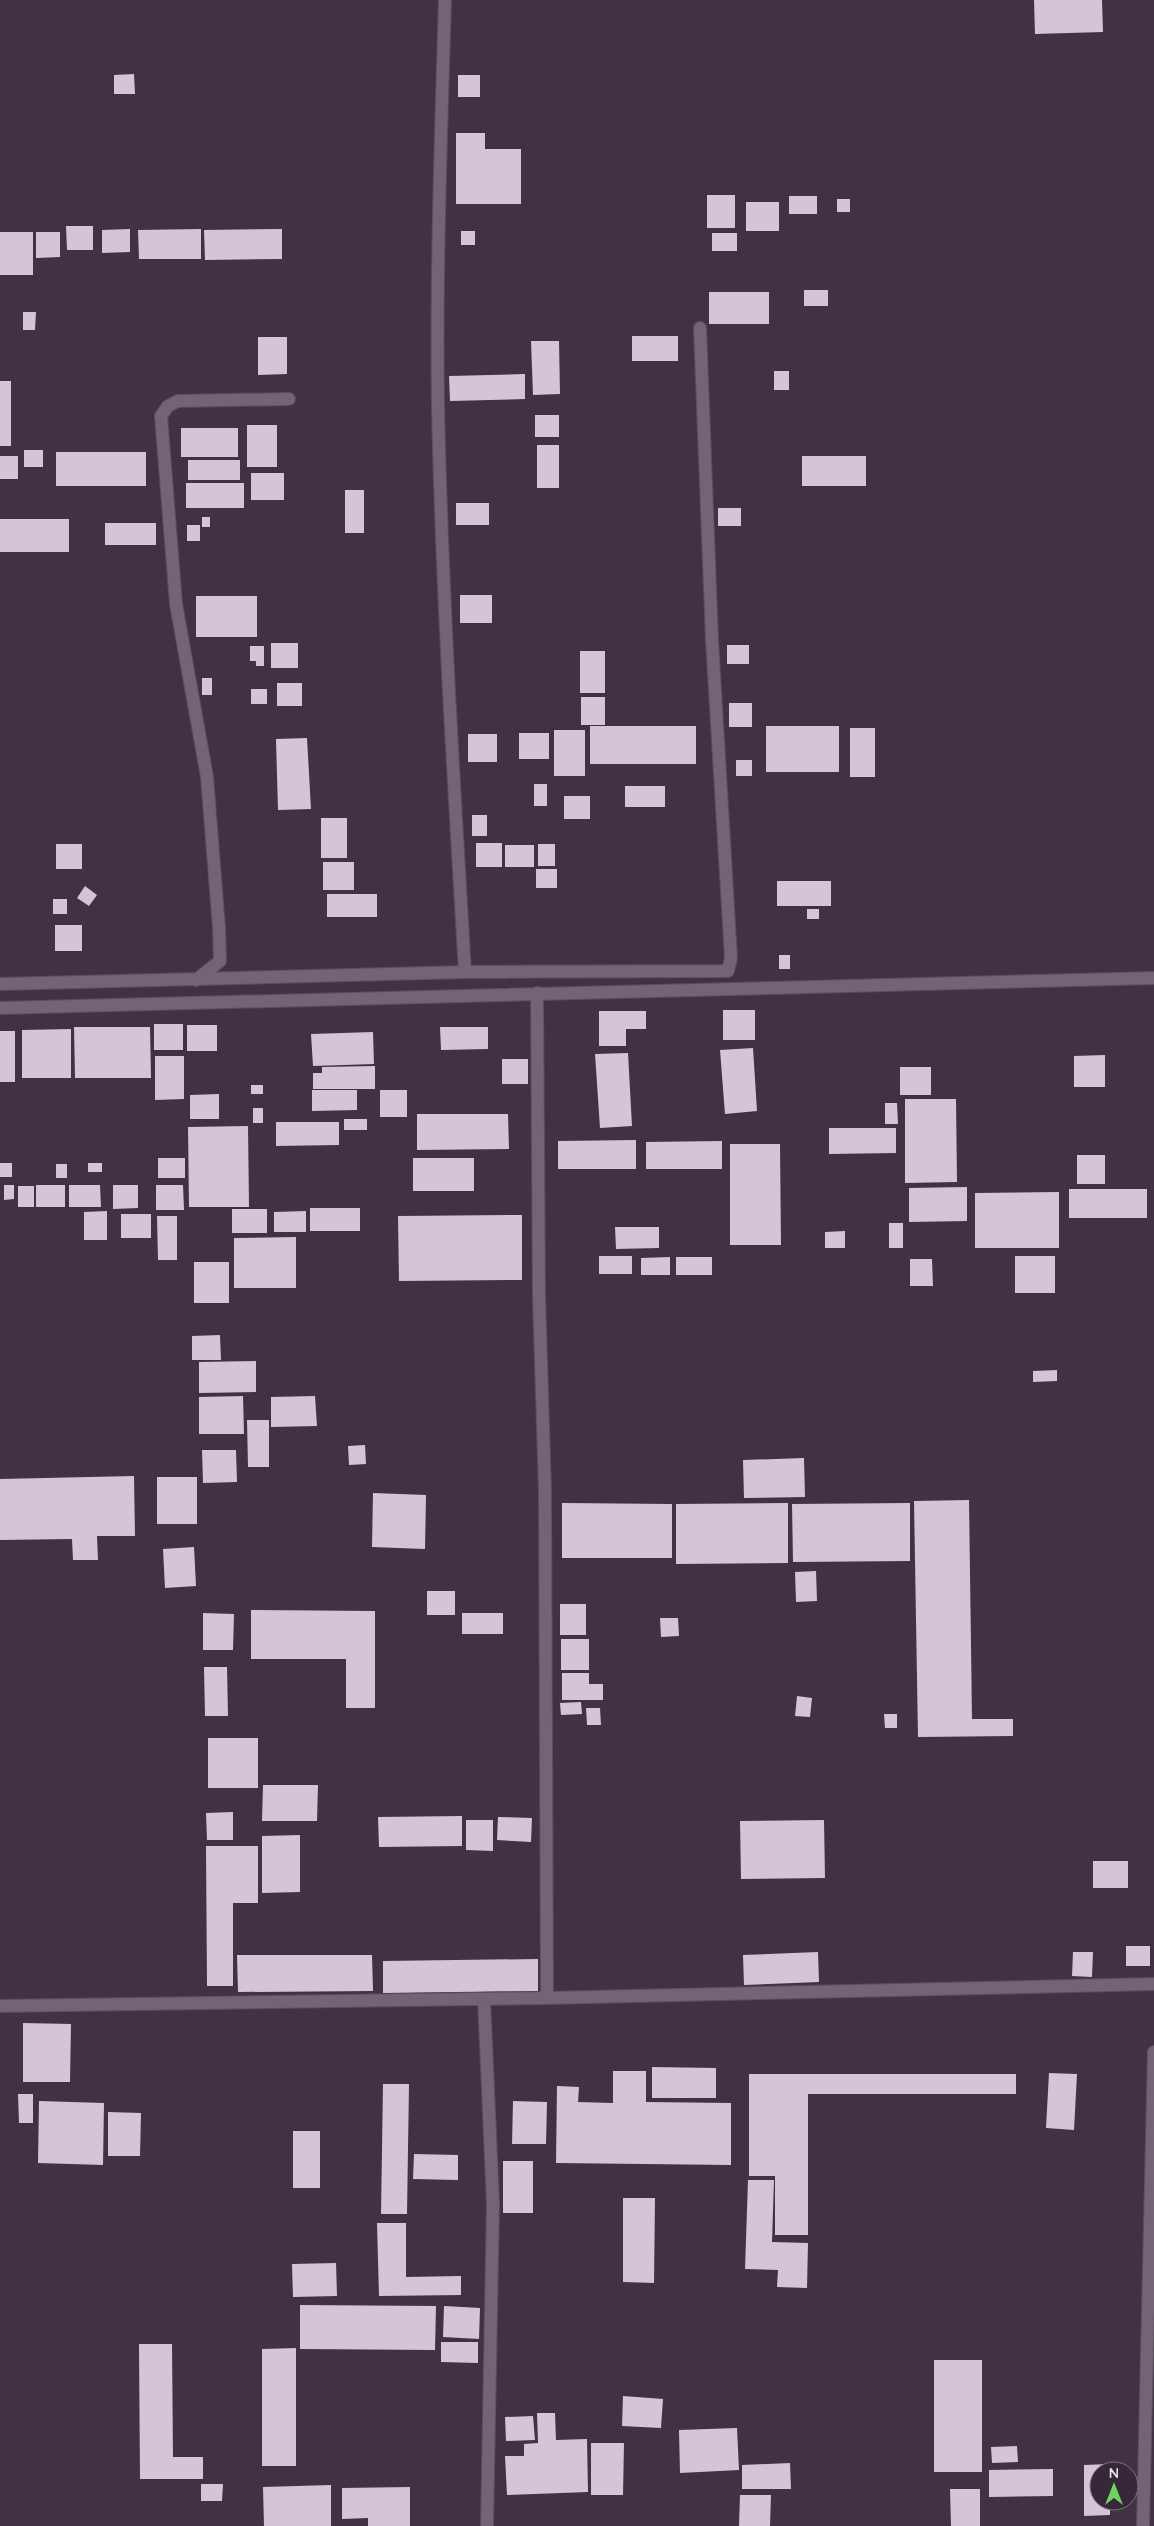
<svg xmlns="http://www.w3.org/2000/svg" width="1154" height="2526" viewBox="0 0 1154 2526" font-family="Quicksand,sans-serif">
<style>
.building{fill:#d5c4d8}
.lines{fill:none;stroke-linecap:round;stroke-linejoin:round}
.minor-casing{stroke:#5a4e5c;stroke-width:14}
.minor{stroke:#726375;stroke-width:12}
</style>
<rect width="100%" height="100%" fill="#403243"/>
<path class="building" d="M 1034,0 L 1102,0 L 1103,32 L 1035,34 Z
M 134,74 L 135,94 L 114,94 L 114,75 Z
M 458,75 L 480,75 L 480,97 L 458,97 Z
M 456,133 L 485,133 L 485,149 L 521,149 L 521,204 L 456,204 Z
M 707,195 L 735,195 L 735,228 L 707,228 Z
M 789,196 L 817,196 L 817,214 L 789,214 Z
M 837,199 L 850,199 L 850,212 L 837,212 Z
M 746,202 L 779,202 L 779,231 L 746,231 Z
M 66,226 L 93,226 L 93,250 L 67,250 Z
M 130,229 L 130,252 L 102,253 L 102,230 Z
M 201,229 L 201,259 L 139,259 L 138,230 Z
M 282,229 L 282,259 L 205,260 L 204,230 Z
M 461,231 L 475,231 L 475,245 L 461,245 Z
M 0,232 L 33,232 L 33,275 L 0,275 Z
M 36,232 L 60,232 L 60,257 L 36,258 Z
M 712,233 L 737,233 L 737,251 L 712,251 Z
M 804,290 L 828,290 L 828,306 L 804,306 Z
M 709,292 L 769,292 L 769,324 L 709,324 Z
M 23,312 L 36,312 L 35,330 L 23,330 Z
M 632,336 L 678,336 L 678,361 L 632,361 Z
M 258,337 L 287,337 L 287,374 L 258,375 Z
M 531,341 L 559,341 L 560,394 L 533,395 Z
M 774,371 L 789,371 L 789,390 L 774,390 Z
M 525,374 L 525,399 L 450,401 L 449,376 Z
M 0,381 L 11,381 L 11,446 L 0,446 Z
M 535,415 L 559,415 L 559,437 L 535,437 Z
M 247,425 L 277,425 L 277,467 L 247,467 Z
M 181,428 L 238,428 L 238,457 L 181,457 Z
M 537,445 L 559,445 L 559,488 L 537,488 Z
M 24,450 L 43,450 L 43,467 L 24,467 Z
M 56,452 L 146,452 L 146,486 L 56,486 Z
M 0,456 L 18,456 L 18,479 L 0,479 Z
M 802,456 L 866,456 L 866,486 L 802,486 Z
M 188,460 L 240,460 L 240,480 L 188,480 Z
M 251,473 L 284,473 L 284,500 L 251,500 Z
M 186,483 L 244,483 L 244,508 L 186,508 Z
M 345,490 L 364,490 L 364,533 L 345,533 Z
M 456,503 L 489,503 L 489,525 L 456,525 Z
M 718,508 L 741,508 L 741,526 L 718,526 Z
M 202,517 L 210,517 L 210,527 L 202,527 Z
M 0,519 L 69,519 L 69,552 L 0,552 Z
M 105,523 L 156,523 L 156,545 L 105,545 Z
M 187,525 L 200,525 L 200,541 L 187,541 Z
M 460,595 L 492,595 L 492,623 L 460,623 Z
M 196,596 L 257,596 L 257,637 L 196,637 Z
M 271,643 L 298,643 L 298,668 L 271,668 Z
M 727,645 L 749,645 L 749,664 L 727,664 Z
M 250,646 L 264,646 L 264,666 L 256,666 L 256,661 L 250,661 Z
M 580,651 L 605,651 L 605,693 L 580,693 Z
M 202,678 L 212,678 L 212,695 L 202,695 Z
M 277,683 L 302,683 L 302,706 L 277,706 Z
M 251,689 L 267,689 L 267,704 L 251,704 Z
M 581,697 L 605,697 L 605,725 L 581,725 Z
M 729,703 L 752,703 L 752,727 L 729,727 Z
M 590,726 L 696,726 L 696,764 L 590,764 Z
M 766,726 L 839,726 L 839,772 L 766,772 Z
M 850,728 L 875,728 L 875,777 L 850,777 Z
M 554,730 L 585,730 L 585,776 L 554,776 Z
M 519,733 L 549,733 L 549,759 L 519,759 Z
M 468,734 L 497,734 L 497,762 L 468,762 Z
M 307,738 L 311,809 L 278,810 L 276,739 Z
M 736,760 L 752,760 L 752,776 L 736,776 Z
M 534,784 L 547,784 L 547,806 L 534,806 Z
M 625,786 L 665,786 L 665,807 L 625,807 Z
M 564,796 L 590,796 L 590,819 L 564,819 Z
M 472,815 L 487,815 L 487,836 L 472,836 Z
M 321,818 L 347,818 L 347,858 L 321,858 Z
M 476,843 L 502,843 L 502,867 L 476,867 Z
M 56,844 L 82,844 L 82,869 L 56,869 Z
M 538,844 L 555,844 L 555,866 L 538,866 Z
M 505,845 L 534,845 L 534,867 L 505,867 Z
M 323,862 L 354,862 L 354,890 L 323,890 Z
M 536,869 L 557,869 L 557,888 L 536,888 Z
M 777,881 L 831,881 L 831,906 L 777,906 Z
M 85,886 L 97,895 L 89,906 L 77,898 Z
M 327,894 L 377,894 L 377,917 L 327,917 Z
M 53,899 L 67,899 L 67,914 L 53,914 Z
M 807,909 L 819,909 L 819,919 L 807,919 Z
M 55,925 L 82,925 L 82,951 L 55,951 Z
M 779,955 L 790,955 L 790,969 L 779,969 Z
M 723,1010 L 755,1010 L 755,1040 L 723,1040 Z
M 599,1011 L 646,1011 L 646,1029 L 626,1029 L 626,1046 L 599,1046 Z
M 154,1024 L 183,1024 L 183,1050 L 154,1050 Z
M 187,1025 L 217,1025 L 217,1051 L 187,1051 Z
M 74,1027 L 150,1027 L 151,1078 L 75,1078 Z
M 440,1027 L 488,1027 L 488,1049 L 441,1050 Z
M 71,1029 L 71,1078 L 22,1078 L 22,1030 Z
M 0,1031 L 15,1031 L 15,1082 L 0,1082 Z
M 373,1032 L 374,1064 L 313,1066 L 311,1034 Z
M 753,1048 L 757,1111 L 725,1114 L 720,1050 Z
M 628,1053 L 632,1126 L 600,1128 L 595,1054 Z
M 1105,1055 L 1105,1087 L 1074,1087 L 1074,1056 Z
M 155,1056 L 184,1056 L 184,1099 L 155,1100 Z
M 502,1059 L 528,1059 L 528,1084 L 502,1084 Z
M 375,1066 L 375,1089 L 313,1089 L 313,1073 L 322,1073 L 322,1067 Z
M 900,1067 L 931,1067 L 931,1095 L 900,1095 Z
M 251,1085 L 263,1085 L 263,1094 L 251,1094 Z
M 312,1090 L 357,1090 L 357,1110 L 312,1111 Z
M 380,1090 L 407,1090 L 407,1117 L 380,1117 Z
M 219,1094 L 219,1119 L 190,1119 L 190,1095 Z
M 905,1099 L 956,1099 L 957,1182 L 905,1183 Z
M 885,1103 L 897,1103 L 898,1124 L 885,1124 Z
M 253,1108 L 263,1108 L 263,1123 L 253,1123 Z
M 417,1114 L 508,1114 L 509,1149 L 417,1150 Z
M 344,1119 L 367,1119 L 367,1130 L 344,1130 Z
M 276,1122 L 339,1122 L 339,1145 L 276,1146 Z
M 248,1126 L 249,1207 L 189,1207 L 188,1127 Z
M 829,1128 L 896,1128 L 896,1153 L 829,1154 Z
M 636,1140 L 636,1169 L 558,1169 L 558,1141 Z
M 722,1141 L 722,1169 L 646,1169 L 646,1142 Z
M 730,1144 L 780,1144 L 781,1245 L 730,1245 Z
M 1077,1155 L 1105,1155 L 1105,1184 L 1077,1184 Z
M 158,1158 L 185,1158 L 185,1178 L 158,1178 Z
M 413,1158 L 474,1158 L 474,1191 L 413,1191 Z
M 0,1163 L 12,1163 L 12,1177 L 0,1177 Z
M 88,1163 L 102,1163 L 102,1172 L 88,1172 Z
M 56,1164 L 67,1164 L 67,1178 L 56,1178 Z
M 4,1185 L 14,1185 L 14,1199 L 4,1200 Z
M 36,1185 L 65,1185 L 65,1207 L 36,1207 Z
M 69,1185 L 100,1185 L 101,1207 L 69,1207 Z
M 113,1185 L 138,1185 L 138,1208 L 113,1209 Z
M 156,1185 L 183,1185 L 184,1210 L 156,1210 Z
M 18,1186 L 34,1186 L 34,1207 L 18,1207 Z
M 967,1187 L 967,1221 L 909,1222 L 909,1188 Z
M 1069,1189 L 1147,1189 L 1147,1218 L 1069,1218 Z
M 1059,1192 L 1059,1248 L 975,1248 L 975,1193 Z
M 310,1208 L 360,1208 L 360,1231 L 310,1231 Z
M 232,1209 L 267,1209 L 267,1233 L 232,1233 Z
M 107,1211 L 107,1240 L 84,1240 L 84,1212 Z
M 306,1211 L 306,1232 L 274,1232 L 274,1212 Z
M 121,1214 L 151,1214 L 151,1238 L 121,1238 Z
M 522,1215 L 522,1280 L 399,1281 L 398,1216 Z
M 157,1216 L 177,1216 L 177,1260 L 158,1260 Z
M 889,1223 L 903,1223 L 903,1248 L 889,1248 Z
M 615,1227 L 659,1227 L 659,1248 L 616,1249 Z
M 845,1231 L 845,1248 L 825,1248 L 825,1232 Z
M 296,1237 L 296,1288 L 234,1288 L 234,1238 Z
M 599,1256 L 632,1256 L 632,1274 L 599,1274 Z
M 1015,1256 L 1055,1256 L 1055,1293 L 1015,1293 Z
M 670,1257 L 670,1275 L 641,1275 L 641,1258 Z
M 676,1257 L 712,1257 L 712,1275 L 676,1275 Z
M 910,1259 L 932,1259 L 933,1286 L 910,1286 Z
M 194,1262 L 229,1262 L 229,1303 L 194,1303 Z
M 220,1335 L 221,1360 L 192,1360 L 192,1336 Z
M 256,1361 L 256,1392 L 199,1393 L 199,1362 Z
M 1057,1370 L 1057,1381 L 1033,1382 L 1033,1371 Z
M 243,1396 L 244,1434 L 199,1434 L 199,1397 Z
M 315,1396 L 317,1426 L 271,1427 L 271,1397 Z
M 247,1420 L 269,1420 L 269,1467 L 248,1467 Z
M 365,1445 L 366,1464 L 349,1465 L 348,1446 Z
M 202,1450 L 236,1450 L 237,1482 L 203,1483 Z
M 804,1458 L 805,1497 L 744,1498 L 743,1460 Z
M 134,1476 L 135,1536 L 97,1536 L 98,1560 L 73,1560 L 72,1539 L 0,1540 L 0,1479 Z
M 157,1477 L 197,1477 L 197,1524 L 157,1524 Z
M 373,1493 L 426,1495 L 425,1549 L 372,1547 Z
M 969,1500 L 972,1719 L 1013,1719 L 1013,1736 L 918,1737 L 914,1501 Z
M 562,1503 L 672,1504 L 672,1558 L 562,1558 Z
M 788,1503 L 788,1563 L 676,1564 L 676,1504 Z
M 910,1503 L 910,1561 L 793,1562 L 792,1504 Z
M 194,1547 L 196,1586 L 165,1588 L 163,1549 Z
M 816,1571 L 817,1601 L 796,1602 L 795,1572 Z
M 427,1591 L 455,1591 L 455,1615 L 427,1615 Z
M 560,1604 L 586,1604 L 586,1635 L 560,1635 Z
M 251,1610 L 375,1611 L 375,1708 L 346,1708 L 346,1659 L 251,1659 Z
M 203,1613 L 234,1614 L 233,1650 L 203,1650 Z
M 462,1613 L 503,1613 L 503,1634 L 462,1634 Z
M 660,1618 L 678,1618 L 679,1636 L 661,1637 Z
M 561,1639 L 589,1639 L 589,1670 L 561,1670 Z
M 204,1667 L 227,1667 L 228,1716 L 205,1716 Z
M 562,1673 L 589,1673 L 589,1684 L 603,1684 L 603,1700 L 562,1700 Z
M 797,1696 L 812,1698 L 810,1717 L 795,1716 Z
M 581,1702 L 582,1714 L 561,1715 L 560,1703 Z
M 586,1708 L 600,1708 L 601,1725 L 587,1725 Z
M 884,1714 L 897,1714 L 897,1728 L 885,1728 Z
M 208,1738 L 258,1738 L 258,1788 L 208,1788 Z
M 263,1785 L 318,1785 L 317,1821 L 262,1821 Z
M 233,1812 L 233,1840 L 207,1840 L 206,1813 Z
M 462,1816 L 462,1846 L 379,1847 L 378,1817 Z
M 498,1817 L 532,1818 L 531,1842 L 497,1840 Z
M 466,1820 L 493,1820 L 493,1851 L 466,1850 Z
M 824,1820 L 825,1878 L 741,1879 L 740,1821 Z
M 300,1835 L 300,1892 L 262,1893 L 262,1836 Z
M 206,1846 L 258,1846 L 258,1903 L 233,1903 L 233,1986 L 207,1986 Z
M 1093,1861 L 1128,1861 L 1128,1888 L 1093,1888 Z
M 1126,1946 L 1150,1946 L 1150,1966 L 1126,1966 Z
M 818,1952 L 819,1982 L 744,1985 L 743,1955 Z
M 1073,1952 L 1093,1952 L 1092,1977 L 1072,1976 Z
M 237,1955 L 372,1955 L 373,1991 L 238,1992 Z
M 538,1959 L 538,1991 L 383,1993 L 383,1961 Z
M 23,2023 L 71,2024 L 70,2082 L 23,2082 Z
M 652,2067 L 716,2068 L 716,2098 L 652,2098 Z
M 613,2071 L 646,2071 L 646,2102 L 731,2103 L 731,2165 L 556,2163 L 557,2086 L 579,2087 L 578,2102 L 613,2103 Z
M 1049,2073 L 1077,2074 L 1074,2130 L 1046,2128 Z
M 749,2074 L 1016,2074 L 1016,2094 L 808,2094 L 808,2235 L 775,2235 L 775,2176 L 749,2176 Z
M 383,2084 L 409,2084 L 407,2214 L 381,2214 Z
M 18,2094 L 33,2094 L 33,2123 L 19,2123 Z
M 39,2101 L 104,2103 L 103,2165 L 38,2163 Z
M 513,2101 L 547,2102 L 546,2144 L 512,2144 Z
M 108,2112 L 141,2113 L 140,2156 L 108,2156 Z
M 293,2131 L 320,2131 L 320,2188 L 293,2188 Z
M 414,2154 L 458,2155 L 458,2180 L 413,2179 Z
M 503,2161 L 533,2161 L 533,2213 L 503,2213 Z
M 748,2180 L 774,2180 L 772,2242 L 808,2243 L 807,2288 L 777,2287 L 778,2270 L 745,2269 Z
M 623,2198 L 655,2198 L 654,2283 L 623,2282 Z
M 377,2223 L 406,2223 L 406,2277 L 461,2276 L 461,2295 L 379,2296 Z
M 336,2263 L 337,2296 L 293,2297 L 292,2264 Z
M 300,2305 L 436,2306 L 435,2350 L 300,2349 Z
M 444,2306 L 480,2308 L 479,2339 L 443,2337 Z
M 441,2342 L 478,2342 L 478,2363 L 441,2362 Z
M 139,2344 L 172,2344 L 173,2457 L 203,2457 L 203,2479 L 140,2479 Z
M 296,2348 L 296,2466 L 262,2466 L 262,2349 Z
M 934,2360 L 982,2360 L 982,2472 L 934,2472 Z
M 623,2396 L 663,2399 L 661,2428 L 622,2426 Z
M 537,2413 L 555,2413 L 556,2440 L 587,2439 L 588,2492 L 507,2495 L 505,2456 L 524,2456 L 524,2444 L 538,2443 Z
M 533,2416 L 535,2440 L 506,2441 L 505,2417 Z
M 737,2428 L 739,2470 L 680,2473 L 679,2430 Z
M 591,2443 L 624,2443 L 623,2495 L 591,2495 Z
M 1017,2446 L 1018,2462 L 992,2463 L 991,2447 Z
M 790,2463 L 791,2489 L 742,2489 L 742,2465 Z
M 1109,2464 L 1109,2471 L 1099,2471 L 1099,2501 L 1110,2501 L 1110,2515 L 1084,2516 L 1084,2465 Z
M 1053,2469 L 1053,2496 L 989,2497 L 989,2470 Z
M 201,2484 L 223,2484 L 222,2501 L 201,2501 Z
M 331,2485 L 331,2526 L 264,2526 L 263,2487 Z
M 410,2487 L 410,2526 L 368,2526 L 368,2518 L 342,2519 L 342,2488 Z
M 950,2489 L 980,2489 L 980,2526 L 951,2526 Z
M 740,2495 L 771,2495 L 770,2526 L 739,2526 Z"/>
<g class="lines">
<defs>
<path id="minor" d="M 445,0 C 441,135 436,271 438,406 C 442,595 454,784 465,972
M 196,980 L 220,961 L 219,928 L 207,777 L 176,604 L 161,416 L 168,406 L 178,401 L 289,399
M 0,984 L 465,972 L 728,971 L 731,958 L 712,640 L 700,328
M 537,993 L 539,1297 L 545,1491 L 547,1998
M 0,1008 L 1154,978
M 484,1999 L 493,2203 L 487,2526
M 0,2006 L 547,1998 L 1154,1984
M 1143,2526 L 1154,2052"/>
</defs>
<use href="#minor" class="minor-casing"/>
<use href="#minor" class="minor"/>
</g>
<g transform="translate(1114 2486)"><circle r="24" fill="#362838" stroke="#7e7280"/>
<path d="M0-4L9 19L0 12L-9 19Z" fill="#6fd360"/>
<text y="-8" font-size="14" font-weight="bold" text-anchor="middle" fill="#eae1ec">N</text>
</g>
</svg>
